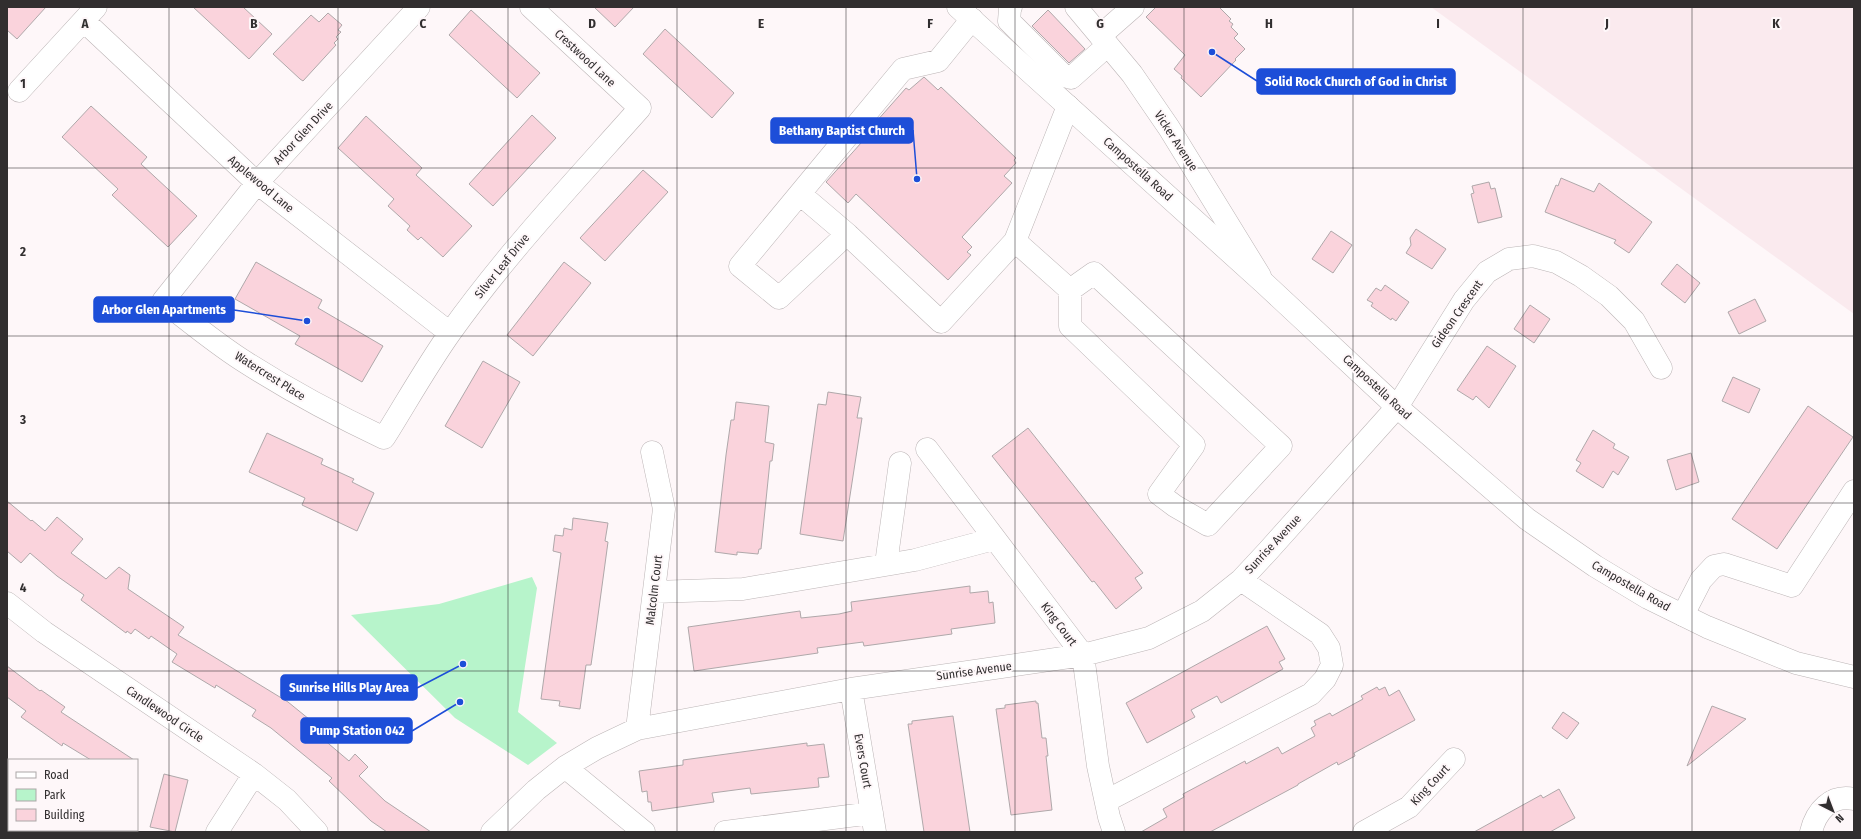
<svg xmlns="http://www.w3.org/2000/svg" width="1861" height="839" viewBox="0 0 1861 839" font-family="'Fira Sans Condensed',sans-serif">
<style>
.built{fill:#faeaee}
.green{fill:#b7f4cb}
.building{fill:#fad3dc;stroke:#afa8aa}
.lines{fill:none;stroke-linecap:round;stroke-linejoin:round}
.minor-casing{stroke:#bcb5b6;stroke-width:23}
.major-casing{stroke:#bcb5b6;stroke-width:23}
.minor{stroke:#fff;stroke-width:22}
.major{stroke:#fff;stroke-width:22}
.grid{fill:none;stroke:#312e2f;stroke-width:1;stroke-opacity:0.55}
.labels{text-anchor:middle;stroke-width:4;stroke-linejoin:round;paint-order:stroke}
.street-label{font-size:12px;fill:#312e2f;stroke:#fef7f9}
.grid-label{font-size:13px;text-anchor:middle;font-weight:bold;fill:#312e2f;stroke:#fef7f9;stroke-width:4;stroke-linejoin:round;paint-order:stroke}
.leader{fill:none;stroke:#1d4ed8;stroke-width:1.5}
.callout-dot{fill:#1d4ed8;stroke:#fef7f9;stroke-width:1.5}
.callout{fill:#1d4ed8;stroke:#1d4ed8;stroke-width:1.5}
.callout-label{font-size:13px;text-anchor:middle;font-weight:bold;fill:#fff}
</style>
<rect width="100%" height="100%" fill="#fef7f9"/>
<path class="built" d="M 1431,7 L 1854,7 L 1854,314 Z"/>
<path class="green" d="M 532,577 L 537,588 L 518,712 L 557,743 L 528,765 L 455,718 L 351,615 L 439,604 Z"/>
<path class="building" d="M 7,7 L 46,7 L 17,39 L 7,30 Z
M 193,7 L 243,7 L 272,34 L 249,59 Z
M 594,7 L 634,7 L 615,27 Z
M 1156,7 L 1219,7 L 1231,19 L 1229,21 L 1233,24 L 1231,27 L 1238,34 L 1234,38 L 1245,49 L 1235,59 L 1236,60 L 1201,97 L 1181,78 L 1182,76 L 1174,69 L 1185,55 L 1146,17 Z
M 471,10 L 540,73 L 517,98 L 449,35 Z
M 1048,10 L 1085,49 L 1069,63 L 1032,26 Z
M 328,13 L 342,25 L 338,30 L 341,32 L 336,37 L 338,39 L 334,43 L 336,45 L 303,81 L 300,79 L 273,54 L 311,15 L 319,22 Z
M 665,29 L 734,93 L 712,118 L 643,54 Z
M 924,77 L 938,90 L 941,87 L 1016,158 L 1014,160 L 1016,163 L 1004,176 L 1012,183 L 962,237 L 972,247 L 967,252 L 971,255 L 948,280 L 856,194 L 848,203 L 826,182 L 870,133 L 868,131 L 906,88 L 909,90 Z
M 91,106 L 147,157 L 141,164 L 197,216 L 168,247 L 112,195 L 118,189 L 62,137 Z
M 532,115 L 556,138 L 493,206 L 469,184 Z
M 366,116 L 422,168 L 416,175 L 472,226 L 443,257 L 421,237 L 418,240 L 407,230 L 410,226 L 388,206 L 394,199 L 338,148 Z
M 643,170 L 668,192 L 605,261 L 580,238 Z
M 1561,178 L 1594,192 L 1599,183 L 1652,222 L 1629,253 L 1614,243 L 1616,240 L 1545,212 L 1556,185 L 1558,186 Z
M 1489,182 L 1491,189 L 1495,188 L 1502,217 L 1478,223 L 1471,194 L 1474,193 L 1472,186 Z
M 1416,229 L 1446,249 L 1432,269 L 1406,253 L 1411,245 L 1410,238 Z
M 1331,231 L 1352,245 L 1333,273 L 1312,259 Z
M 256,262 L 322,300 L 318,308 L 383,346 L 362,382 L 295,344 L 300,336 L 235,299 Z
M 564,262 L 591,283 L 533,356 L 507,335 Z
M 1677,264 L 1700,283 L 1685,303 L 1661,284 Z
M 1385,285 L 1409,302 L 1396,321 L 1392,318 L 1391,320 L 1371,306 L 1373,303 L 1367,300 L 1376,288 L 1381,291 Z
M 1755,299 L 1766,321 L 1739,334 L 1728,312 Z
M 1530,305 L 1550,319 L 1534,343 L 1514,329 Z
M 1487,346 L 1516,366 L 1489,408 L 1476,396 L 1473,400 L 1457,390 Z
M 483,361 L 520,382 L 482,448 L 445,426 Z
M 1733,377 L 1760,389 L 1749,413 L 1722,401 Z
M 828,392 L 861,397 L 857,418 L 862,418 L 843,541 L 800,534 L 818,404 L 826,405 Z
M 736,402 L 769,406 L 765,442 L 774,444 L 772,461 L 770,461 L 761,549 L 759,549 L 758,554 L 737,552 L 737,555 L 715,552 L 726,455 L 731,420 L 734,420 Z
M 1808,406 L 1853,437 L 1777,549 L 1732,519 Z
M 1028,428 L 1143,573 L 1135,578 L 1142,588 L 1116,609 L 1094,581 L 1092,582 L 1081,568 L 992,456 Z
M 1593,430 L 1615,444 L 1613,448 L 1629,457 L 1618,475 L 1613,471 L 1603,488 L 1576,471 L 1581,463 L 1576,460 Z
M 267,433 L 323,459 L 321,464 L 354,479 L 352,482 L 374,493 L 357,531 L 302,505 L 305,498 L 249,472 Z
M 1691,453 L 1699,482 L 1676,490 L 1667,460 Z
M 7,501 L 31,521 L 32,520 L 45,531 L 57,517 L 83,539 L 71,553 L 106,579 L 119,567 L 130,575 L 128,589 L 184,627 L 178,635 L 288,702 L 320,728 L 316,733 L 349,761 L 355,754 L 368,767 L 359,776 L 385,801 L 431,832 L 387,832 L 371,821 L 329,781 L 332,778 L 271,728 L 252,716 L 256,710 L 216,685 L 215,688 L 172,662 L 177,654 L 151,636 L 149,639 L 135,629 L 131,634 L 127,631 L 126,633 L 81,600 L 84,595 L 57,576 L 30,553 L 21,563 L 7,551 Z
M 573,518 L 608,523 L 605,541 L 608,542 L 596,630 L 591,665 L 586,665 L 580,709 L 559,706 L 560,701 L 541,699 L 561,553 L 553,551 L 555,535 L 563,536 L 564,528 L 572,530 Z
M 970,586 L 970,593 L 988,591 L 989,603 L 993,602 L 995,623 L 951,629 L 952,634 L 864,646 L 863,642 L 817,648 L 818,653 L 694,671 L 688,627 L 800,611 L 801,618 L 839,614 L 852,611 L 851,602 Z
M 1267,626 L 1285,659 L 1279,662 L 1283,669 L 1221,703 L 1217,696 L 1191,710 L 1195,717 L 1147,743 L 1126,703 Z
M 7,666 L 40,691 L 41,690 L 65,707 L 61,712 L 134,760 L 91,760 L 63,743 L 62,746 L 21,717 L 26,711 L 7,697 Z
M 1377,687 L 1379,690 L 1385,687 L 1389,696 L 1399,690 L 1415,720 L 1354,753 L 1355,756 L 1338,765 L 1337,762 L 1298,784 L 1298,785 L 1210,832 L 1141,832 L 1167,817 L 1163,809 L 1184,797 L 1183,794 L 1245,761 L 1246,764 L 1278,747 L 1282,754 L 1315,736 L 1311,728 L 1316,725 L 1314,721 L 1330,713 L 1332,716 L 1363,699 L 1361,696 Z
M 1036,701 L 1036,703 L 1038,703 L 1042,738 L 1046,738 L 1048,756 L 1046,756 L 1052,810 L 1011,815 L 996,709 L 1005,708 L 1005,705 Z
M 1712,706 L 1746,719 L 1687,766 Z
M 1563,712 L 1579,723 L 1567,739 L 1552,728 Z
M 953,716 L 970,832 L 924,832 L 908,724 L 912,724 L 912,721 Z
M 807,743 L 807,746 L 824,744 L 829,777 L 818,778 L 819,787 L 751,794 L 750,788 L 712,793 L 714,802 L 652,811 L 651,802 L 648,802 L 647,791 L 642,792 L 639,771 L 683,765 L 683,760 Z
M 164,774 L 188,780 L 175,832 L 150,827 Z
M 1559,789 L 1575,818 L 1550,832 L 1474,832 L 1541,795 L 1543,798 Z"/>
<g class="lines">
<defs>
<path id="minor" d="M 419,7 L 257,183 L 163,301 C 189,321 214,342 242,360 C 287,389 335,415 384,438 C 406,403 426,367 450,333 C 507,253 575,181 640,108 L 531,7
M 1011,7 L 1010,9 L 1009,21 L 1064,76 L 1071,78 L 1108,45
M 1076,7 L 1132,74 L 1169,128 L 1260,276
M 972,19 L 938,61 L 903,69 L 740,266 L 779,298 L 847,234 L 941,322 L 1015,241 L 1068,106
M 84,21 L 257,183 L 450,333
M 1100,36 L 1133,7
M 19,91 L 96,7
M 800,194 L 847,234
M 1015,241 L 1070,290 L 1094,273 L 1281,446 L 1208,525 L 1175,506 L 1159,494 L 1194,445 L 1070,326 L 1070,290
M 927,449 L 1083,655 L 1098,766 L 1109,817 L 1114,832
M 886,564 L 900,463
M 654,592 L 743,589 L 915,560 L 994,539
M 7,603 L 44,632 L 254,774 L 287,800 L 317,832
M 1683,615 L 1701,580 L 1714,566 L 1724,564 L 1792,586 L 1854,491
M 851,689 L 875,832
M 637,729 L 664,509 L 652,452
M 565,767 L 644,832
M 1106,801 L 1311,694 L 1325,679 L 1332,665 L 1329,648 L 1320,634 L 1241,580
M 217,832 L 254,774
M 492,832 L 536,790 L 565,767 L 597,748 L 637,729 L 851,689 L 1083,655 L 1149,638 L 1202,611 L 1241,580 L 1268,551 L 1397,407 L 1464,300 L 1487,272 L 1509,259 L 1533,256 L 1556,262 L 1581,276 L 1609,296 L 1634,321 L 1661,368
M 725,832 L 872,813
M 1364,832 L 1409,807 L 1454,759
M 1811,832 C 1816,811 1831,794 1854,799"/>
<path id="major" d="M 958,7 L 1264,283 L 1397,407 L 1527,519 L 1595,566 L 1648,598 L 1707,627 L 1796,663 L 1854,677"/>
</defs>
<use href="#minor" class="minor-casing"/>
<use href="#major" class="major-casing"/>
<use href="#minor" class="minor"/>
<use href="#major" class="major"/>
</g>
<path class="grid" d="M 169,7 L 169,832M 338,7 L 338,832M 508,7 L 508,832M 677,7 L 677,832M 846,7 L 846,832M 1015,7 L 1015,832M 1184,7 L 1184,832M 1353,7 L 1353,832M 1523,7 L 1523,832M 1692,7 L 1692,832M 7,168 L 1854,168M 7,336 L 1854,336M 7,503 L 1854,503M 7,671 L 1854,671"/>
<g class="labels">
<g class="street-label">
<text transform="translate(585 58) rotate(43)" y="4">Crestwood Lane</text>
<text transform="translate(303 133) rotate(-47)" y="4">Arbor Glen Drive</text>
<text transform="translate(1176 141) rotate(57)" y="4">Vicker Avenue</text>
<text transform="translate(1138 169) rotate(42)" y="4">Campostella Road</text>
<text transform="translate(261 184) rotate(40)" y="4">Applewood Lane</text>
<text transform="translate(502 266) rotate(-51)" y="4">Silver Leaf Drive</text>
<text transform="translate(1457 314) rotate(-55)" y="4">Gideon Crescent</text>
<text transform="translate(270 376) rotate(32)" y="4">Watercrest Place</text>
<text transform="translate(1377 387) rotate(43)" y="4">Campostella Road</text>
<text transform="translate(1273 544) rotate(-47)" y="4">Sunrise Avenue</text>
<text transform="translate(1631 586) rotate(30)" y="4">Campostella Road</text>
<text transform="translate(654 590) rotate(-83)" y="4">Malcolm Court</text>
<text transform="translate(1059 624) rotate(53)" y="4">King Court</text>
<text transform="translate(974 671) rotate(-8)" y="4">Sunrise Avenue</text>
<text transform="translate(165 714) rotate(34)" y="4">Candlewood Circle</text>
<text transform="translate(863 761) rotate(80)" y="4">Evers Court</text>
<text transform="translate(1430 785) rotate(-47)" y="4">King Court</text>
</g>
</g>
<g class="grid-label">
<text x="85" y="28">A</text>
<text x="254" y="28">B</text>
<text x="423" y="28">C</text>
<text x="592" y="28">D</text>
<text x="761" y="28">E</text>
<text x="930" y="28">F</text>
<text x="1100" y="28">G</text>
<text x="1269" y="28">H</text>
<text x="1438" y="28">I</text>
<text x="1607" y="28">J</text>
<text x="1776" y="28">K</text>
<text x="23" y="88">1</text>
<text x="23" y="256">2</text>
<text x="23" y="424">3</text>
<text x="23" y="592">4</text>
</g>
<path class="leader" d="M1212 52L1257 81M917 179L913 130M307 321L234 310M463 664L417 688M460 702L412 731"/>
<g class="callout-dot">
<circle cx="1212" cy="52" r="4"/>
<circle cx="917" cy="179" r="4"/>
<circle cx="307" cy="321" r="4"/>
<circle cx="463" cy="664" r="4"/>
<circle cx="460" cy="702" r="4"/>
</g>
<g class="callout">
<rect x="1257" y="69" width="198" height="25" rx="4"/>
<rect x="771" y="118" width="142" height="25" rx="4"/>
<rect x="94" y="297" width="140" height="25" rx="4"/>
<rect x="281" y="675" width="136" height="25" rx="4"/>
<rect x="301" y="718" width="111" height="25" rx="4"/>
</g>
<g class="callout-label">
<text x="1356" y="86">Solid Rock Church of God in Christ</text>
<text x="842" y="135">Bethany Baptist Church</text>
<text x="164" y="314">Arbor Glen Apartments</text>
<text x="349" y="692">Sunrise Hills Play Area</text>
<text x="357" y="735">Pump Station 042</text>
</g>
<rect width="1861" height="839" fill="none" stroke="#312e2f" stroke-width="16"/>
<rect x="8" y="759" width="130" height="72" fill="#fef7f9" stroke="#aca7a8"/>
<rect x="16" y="772" width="20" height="6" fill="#ffffff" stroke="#aca7a8"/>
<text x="44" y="779" font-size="12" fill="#312e2f">Road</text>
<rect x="16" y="789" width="20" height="12" fill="#b7f4cb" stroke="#aca7a8"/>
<text x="44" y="799" font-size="12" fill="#312e2f">Park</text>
<rect x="16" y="809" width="20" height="12" fill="#fad3dc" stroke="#aca7a8"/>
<text x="44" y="819" font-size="12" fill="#312e2f">Building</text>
<g transform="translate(1833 811) rotate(138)" stroke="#fef7f9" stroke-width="3" paint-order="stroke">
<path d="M0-3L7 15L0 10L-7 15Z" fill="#312e2f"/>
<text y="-6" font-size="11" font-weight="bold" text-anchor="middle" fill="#312e2f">N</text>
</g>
</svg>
